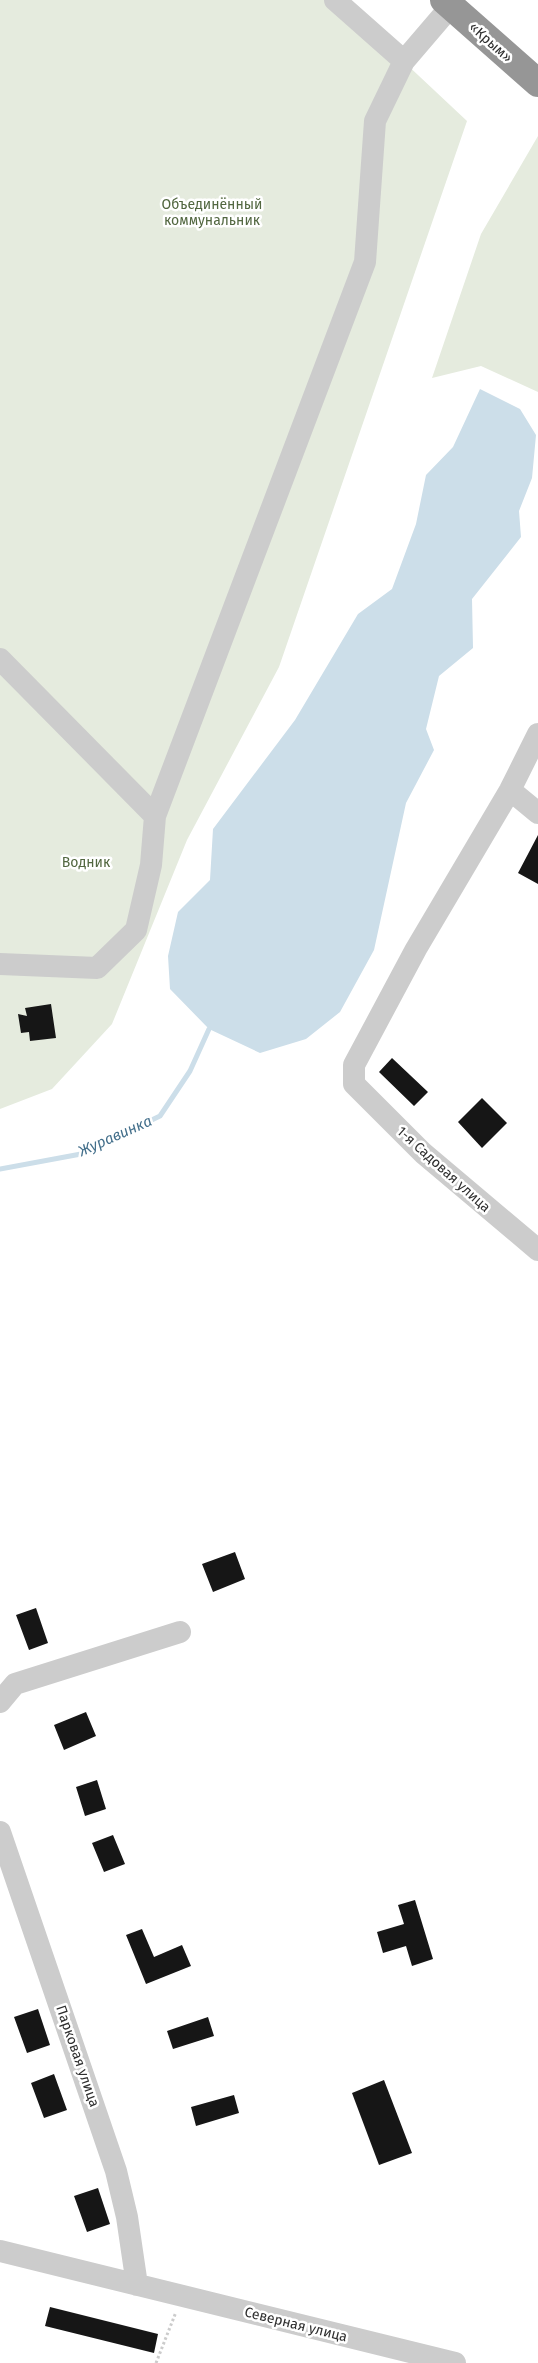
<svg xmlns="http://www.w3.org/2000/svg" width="538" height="2363" viewBox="0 0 538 2363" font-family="'Fira Sans',sans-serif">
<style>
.green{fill:#e5ebde}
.water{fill:#ccdee9}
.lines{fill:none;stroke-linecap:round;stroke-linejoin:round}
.stream{stroke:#ccdee9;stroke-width:5}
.building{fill:#161616}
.path{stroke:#ccc;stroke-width:3;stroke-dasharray:2.5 2.5;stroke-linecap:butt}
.minor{stroke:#ccc;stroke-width:22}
.highway{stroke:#969696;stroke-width:28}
.labels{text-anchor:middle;stroke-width:5;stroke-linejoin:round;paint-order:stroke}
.street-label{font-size:14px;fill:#2f2f2f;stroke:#fff}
.park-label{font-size:14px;fill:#526740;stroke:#fff}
.water-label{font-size:15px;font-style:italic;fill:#436f8b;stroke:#fff}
</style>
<rect width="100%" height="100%" fill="#fff"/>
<path class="green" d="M 0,0 L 338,0 L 467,121 L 279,667 L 187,840 L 112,1024 L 52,1089 L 0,1109 Z
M 538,136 L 538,392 L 481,366 L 432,378 L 481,234 Z"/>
<path class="water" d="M 480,389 L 520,409 L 536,435 L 532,478 L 519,511 L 521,537 L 472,599 L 473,648 L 439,676 L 426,729 L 434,750 L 406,803 L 374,950 L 340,1012 L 306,1039 L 260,1053 L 209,1029 L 170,989 L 168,956 L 178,912 L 210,880 L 213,829 L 295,720 L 358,614 L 392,589 L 416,524 L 426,475 L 453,447 Z"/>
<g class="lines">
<path class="stream" d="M 0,1169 L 81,1154 L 160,1116 L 190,1071 L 209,1029"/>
</g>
<path class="building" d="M 538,835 L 538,884 L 518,873 Z
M 51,1004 L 56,1038 L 30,1041 L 29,1032 L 21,1033 L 18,1014 L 27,1016 L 25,1008 Z
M 392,1058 L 428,1092 L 414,1106 L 379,1072 Z
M 482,1098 L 507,1123 L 482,1148 L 458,1122 Z
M 235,1552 L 245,1579 L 213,1592 L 202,1564 Z
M 36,1608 L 48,1643 L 29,1650 L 16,1615 Z
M 86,1712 L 96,1736 L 64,1750 L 54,1725 Z
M 97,1780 L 106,1809 L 85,1816 L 76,1787 Z
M 113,1835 L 125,1864 L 104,1872 L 92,1843 Z
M 415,1900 L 433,1959 L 412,1966 L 406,1946 L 383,1953 L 377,1932 L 404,1924 L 398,1905 Z
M 142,1929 L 154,1957 L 182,1945 L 191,1966 L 146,1984 L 126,1935 Z
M 38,2009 L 50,2045 L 27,2053 L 14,2017 Z
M 208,2017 L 214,2036 L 173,2049 L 167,2031 Z
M 54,2074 L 67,2110 L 44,2118 L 31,2083 Z
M 384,2080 L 412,2153 L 379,2165 L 352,2093 Z
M 234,2095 L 239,2113 L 196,2126 L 191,2107 Z
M 98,2188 L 110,2224 L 87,2232 L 74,2196 Z
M 50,2307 L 158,2334 L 154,2353 L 45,2326 Z"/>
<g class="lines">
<path class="path" d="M 156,2363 L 176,2312"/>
<path class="minor" d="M 335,0 L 404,61
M 0,659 L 155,816
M 538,734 L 510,790 L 416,949 L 354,1065 L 354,1084 L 423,1153 L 538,1250
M 510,790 L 538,813
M 0,964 L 97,968 L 136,930 L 151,865 L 155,816 L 365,262 L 375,121 L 404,61 L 451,6
M 0,1702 L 15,1684 L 180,1632
M 0,1832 L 116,2171 L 127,2217 L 137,2285
M 0,2251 L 455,2363"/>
<path class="highway" d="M 444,0 L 538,83"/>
</g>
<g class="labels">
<g class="street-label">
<text transform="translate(491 42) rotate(42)" y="5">«Крым»</text>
<text transform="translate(444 1169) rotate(42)" y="5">1-я Садовая улица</text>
<text transform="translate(78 2056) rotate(71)" y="5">Парковая улица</text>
<text transform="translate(296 2324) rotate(14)" y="5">Северная улица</text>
</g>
<g class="park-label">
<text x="212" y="209">Объединённый<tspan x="212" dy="16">коммунальник</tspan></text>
<text x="86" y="867">Водник</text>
</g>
<g class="water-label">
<text transform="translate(115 1136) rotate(-24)" y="5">Журавинка</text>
</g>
</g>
</svg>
